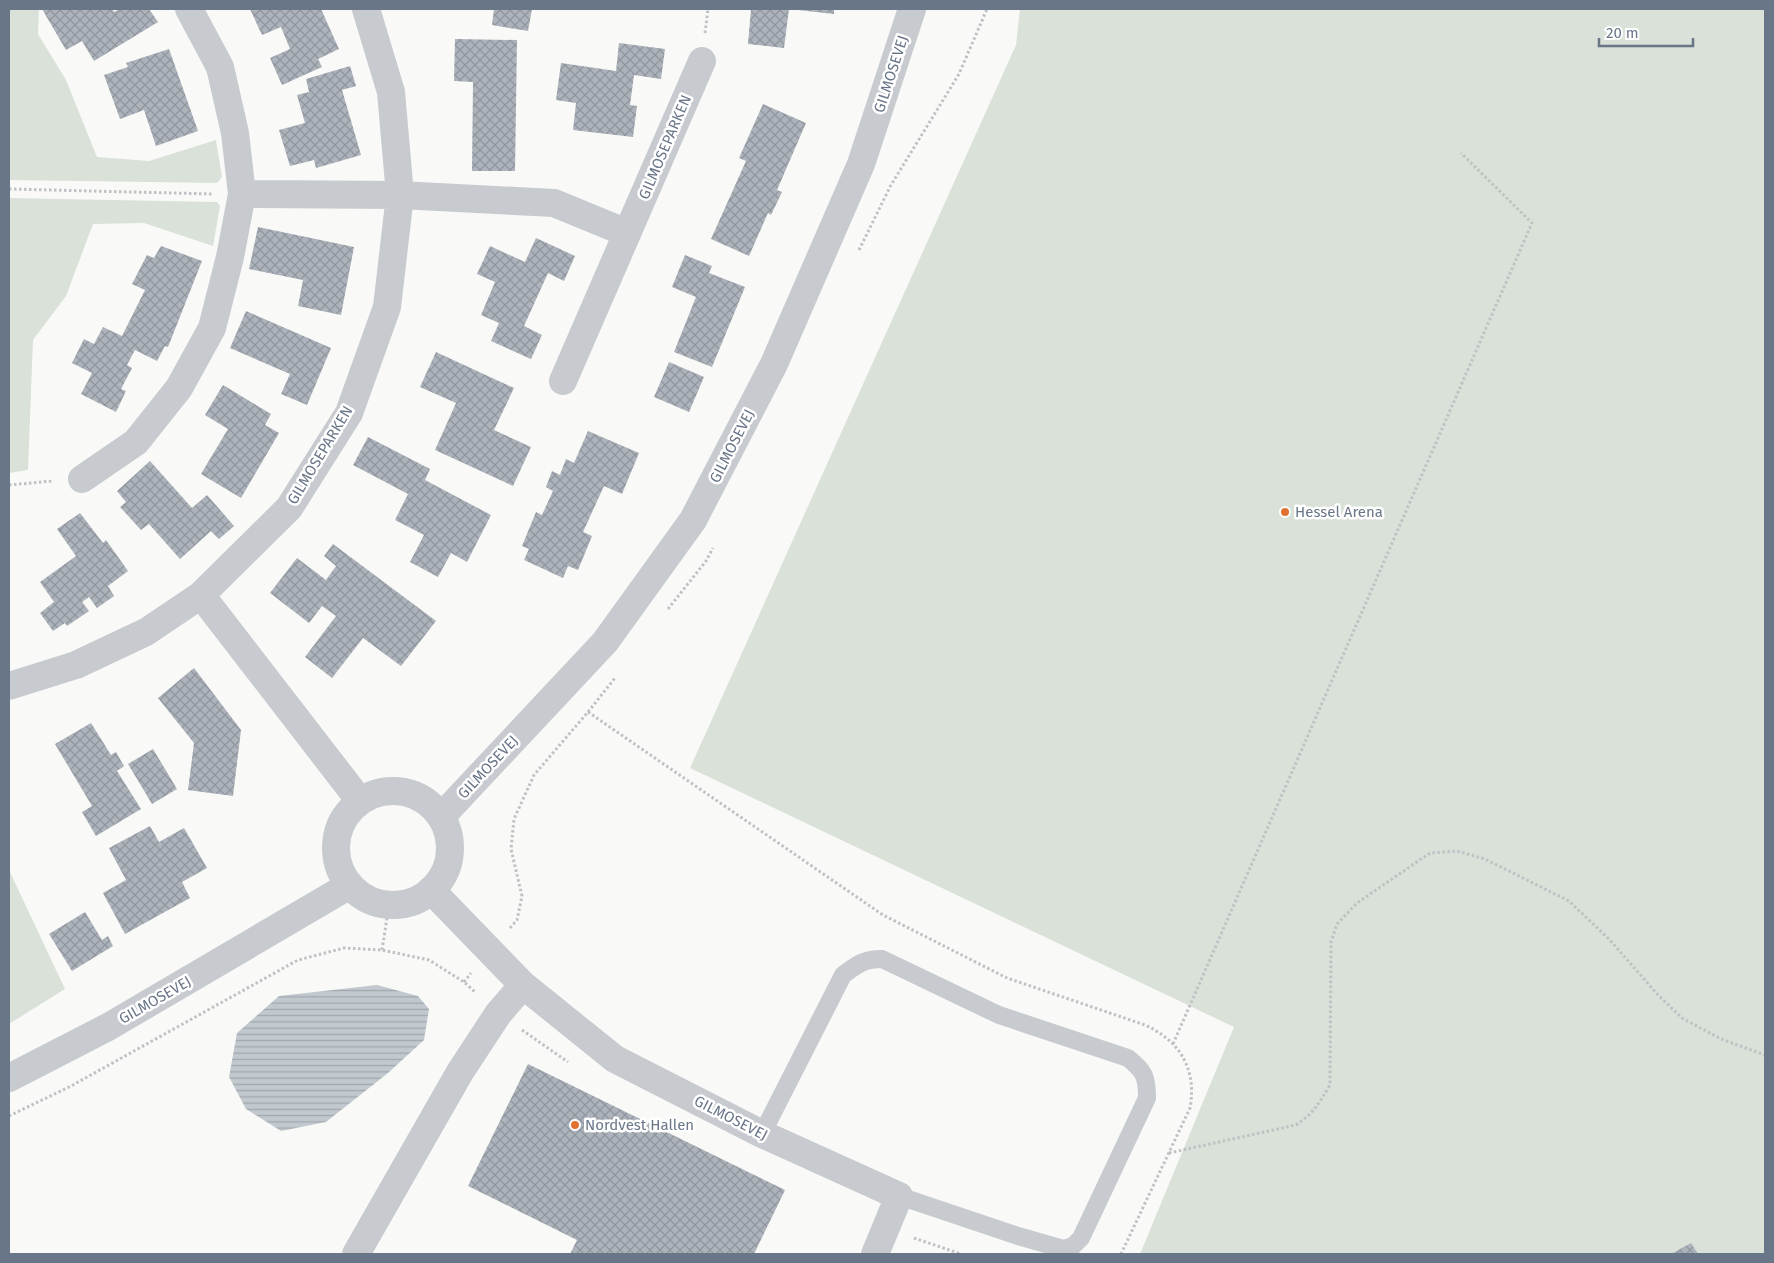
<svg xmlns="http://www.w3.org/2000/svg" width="1774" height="1263" viewBox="0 0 1774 1263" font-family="'Fira Sans',sans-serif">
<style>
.grass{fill:#dae1d8}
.water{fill:url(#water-rules)}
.building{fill:url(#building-cross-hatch)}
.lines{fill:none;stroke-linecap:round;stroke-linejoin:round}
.path{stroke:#bfc1c4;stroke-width:3;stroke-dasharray:2.5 2.5;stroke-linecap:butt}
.service{stroke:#c7cace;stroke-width:18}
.minor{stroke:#c7cace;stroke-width:28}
.tertiary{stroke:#c7cace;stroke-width:28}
.poi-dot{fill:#e17130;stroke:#fff;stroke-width:2}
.labels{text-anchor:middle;stroke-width:5;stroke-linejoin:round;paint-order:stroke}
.street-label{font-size:15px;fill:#697688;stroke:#fff}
.poi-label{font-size:15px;fill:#697688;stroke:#fff;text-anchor:start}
</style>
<defs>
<pattern id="water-rules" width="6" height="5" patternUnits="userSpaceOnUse" patternTransform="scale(1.25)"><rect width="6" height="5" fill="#c1c9ce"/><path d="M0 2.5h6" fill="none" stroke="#a1a8ad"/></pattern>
<pattern id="building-cross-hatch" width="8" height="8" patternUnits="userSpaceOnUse" patternTransform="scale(1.25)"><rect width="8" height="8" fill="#adb3bb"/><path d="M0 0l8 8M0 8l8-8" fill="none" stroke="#91969e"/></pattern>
</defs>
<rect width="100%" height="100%" fill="#f9faf7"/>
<path class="grass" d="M 9,9 L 39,9 L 38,34 L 66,80 L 97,157 L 149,161 L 216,140 L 222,177 L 217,183 L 9,180 Z
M 1020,9 L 1765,9 L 1765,1254 L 1140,1254 L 1234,1027 L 690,768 L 1016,45 Z
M 9,198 L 217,202 L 220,206 L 213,246 L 144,223 L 93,224 L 66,296 L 33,340 L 28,470 L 9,473 Z
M 9,870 L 65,989 L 9,1024 Z"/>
<path class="water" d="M 377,985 L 418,996 L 429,1009 L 424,1040 L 388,1073 L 326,1122 L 281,1131 L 246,1109 L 229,1077 L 237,1033 L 279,996 Z"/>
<path class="building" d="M 42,9 L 112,9 L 114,12 L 120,9 L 149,9 L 158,22 L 94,61 L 82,41 L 66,50 Z
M 250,9 L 321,9 L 339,49 L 318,59 L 322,67 L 282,85 L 270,58 L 290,49 L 281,27 L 262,35 Z
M 494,9 L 532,9 L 528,31 L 492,25 Z
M 751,9 L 789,9 L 784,48 L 748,44 Z
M 798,9 L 834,9 L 834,14 L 798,10 Z
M 455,39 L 517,40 L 515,171 L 472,171 L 473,82 L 454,81 Z
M 619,43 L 665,49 L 661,79 L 634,75 L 630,105 L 637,106 L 633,137 L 573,130 L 576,103 L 556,100 L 561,63 L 616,71 Z
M 169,49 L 198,131 L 156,146 L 144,110 L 120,119 L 104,75 L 128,67 L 126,63 Z
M 350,66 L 356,86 L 342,90 L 361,155 L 316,168 L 314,160 L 290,166 L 279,130 L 305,123 L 297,95 L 309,92 L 306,79 Z
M 763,104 L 806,123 L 777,190 L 782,192 L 771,215 L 768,213 L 749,256 L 711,239 L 746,161 L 739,158 Z
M 258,227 L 354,247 L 341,315 L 298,306 L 303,280 L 249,269 Z
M 536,238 L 575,256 L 564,281 L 548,273 L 524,326 L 542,335 L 531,359 L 491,341 L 499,323 L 481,315 L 495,282 L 477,274 L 490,246 L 525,262 Z
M 161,246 L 202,261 L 168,347 L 165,346 L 157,361 L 135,350 L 127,365 L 132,368 L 121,389 L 126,391 L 116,412 L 81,394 L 92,373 L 72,363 L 84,339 L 94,344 L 103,327 L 122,336 L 145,290 L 132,284 L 147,255 L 154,258 Z
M 685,255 L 712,266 L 709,273 L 745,287 L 712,367 L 674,352 L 696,297 L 672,287 Z
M 246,311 L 331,348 L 307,405 L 281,394 L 290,374 L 230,348 Z
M 436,352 L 514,388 L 494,430 L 531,447 L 513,486 L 435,450 L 456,403 L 420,387 Z
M 669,362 L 704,377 L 689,412 L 654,397 Z
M 223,385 L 271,414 L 265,425 L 279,433 L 241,498 L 201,474 L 228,429 L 205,415 Z
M 588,431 L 639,453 L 622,494 L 604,486 L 583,532 L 592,536 L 578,570 L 568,566 L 563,578 L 524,560 L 529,549 L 522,546 L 536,512 L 542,515 L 553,491 L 546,487 L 552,471 L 560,475 L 566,459 L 574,463 Z
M 368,437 L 430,469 L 425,480 L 491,515 L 467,562 L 451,553 L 438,577 L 410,562 L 424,535 L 395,520 L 408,494 L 353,465 Z
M 150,461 L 192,508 L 207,495 L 234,526 L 219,539 L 211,531 L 180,559 L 149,524 L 141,530 L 120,507 L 126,502 L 117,491 Z
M 80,513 L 103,543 L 106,540 L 128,571 L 108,586 L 114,596 L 97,608 L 89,597 L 82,602 L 89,611 L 67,626 L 65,623 L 53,631 L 40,613 L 54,602 L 40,582 L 76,556 L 57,529 Z
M 333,544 L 436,621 L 401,666 L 363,638 L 332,678 L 305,657 L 336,616 L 322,606 L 309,623 L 270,593 L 297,558 L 326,580 L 336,566 L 324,556 Z
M 194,668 L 241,730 L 233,796 L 188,790 L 194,743 L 158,698 Z
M 91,723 L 111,755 L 116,752 L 124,766 L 117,771 L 141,809 L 96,836 L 82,812 L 92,806 L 55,744 Z
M 153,749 L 177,789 L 152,804 L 128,764 Z
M 150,826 L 159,842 L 184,828 L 207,868 L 182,882 L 190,898 L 125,934 L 103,893 L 126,880 L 109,848 Z
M 85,912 L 102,940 L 108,936 L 113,946 L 72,971 L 49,934 Z
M 528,1064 L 785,1190 L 754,1254 L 570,1254 L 577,1240 L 468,1186 Z
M 1691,1243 L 1698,1254 L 1674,1254 L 1673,1253 Z"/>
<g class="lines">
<path class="path" d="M 705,33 L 708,9
M 9,189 L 213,194
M 859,250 L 891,185 L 959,74 L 987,9
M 9,485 L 53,481
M 668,609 L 706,561 L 713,548
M 588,712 L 883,915 L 1007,978 L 1145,1025 C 1180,1041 1197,1069 1190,1108 L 1121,1254
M 510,928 L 517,920 L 522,896 L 511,849 L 514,819 L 534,775 L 588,712 L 615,678
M 382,950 L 389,905
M 464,982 L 471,973
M 522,1030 L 568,1062
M 1173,1044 L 1532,223 L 1461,153
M 9,1116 L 71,1086 L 298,960 L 344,948 L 382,950 L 429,960 L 464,982 L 476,993
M 1169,1153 L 1296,1125 C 1314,1113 1319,1103 1330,1085 L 1331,942 L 1337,924 L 1357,903 L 1430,853 L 1457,851 L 1485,859 L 1569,901 L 1609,939 L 1658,995 L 1682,1018 L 1721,1039 L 1765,1055
M 914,1238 L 961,1254"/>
<path class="service" d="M 762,1134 L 843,975 C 858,964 864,959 882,959 L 999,1015 L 1128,1058 C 1144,1071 1147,1076 1147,1098 L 1081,1238 L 1073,1246 L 1063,1249 L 1018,1236 L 899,1196"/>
<path class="minor" d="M 242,194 L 400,195 L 554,203 L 627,233
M 563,381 L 702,61
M 82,479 L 136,442 L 179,388 L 212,328 L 230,257 L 242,194 L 235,133 L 220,67 L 189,9
M 201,595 L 360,801
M 9,686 L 76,665 L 146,632 L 201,595 L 289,508 L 349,413 L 387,307 L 400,195 L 391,92 L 366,9
M 431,890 L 523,985 L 615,1059 L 762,1134 L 899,1196 L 875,1254
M 356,1254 L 460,1072 L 498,1014 L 523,985"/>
<path class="tertiary" d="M336 848a57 57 0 1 1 114 0a57 57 0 1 1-114 0Z
M 441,817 L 605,642 L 693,520 L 774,364 L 861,164 L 912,9
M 9,1078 L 108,1027 L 350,885"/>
</g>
<g class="poi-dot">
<circle cx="1285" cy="512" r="5"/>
<circle cx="575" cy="1125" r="5"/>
</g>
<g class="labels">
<g class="street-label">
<text transform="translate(891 74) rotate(-72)" y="5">GILMOSEVEJ</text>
<text transform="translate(665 147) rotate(-67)" y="5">GILMOSEPARKEN</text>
<text transform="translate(732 446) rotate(-63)" y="5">GILMOSEVEJ</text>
<text transform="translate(320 455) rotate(-59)" y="5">GILMOSEPARKEN</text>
<text transform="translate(488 767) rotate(-47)" y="5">GILMOSEVEJ</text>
<text transform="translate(155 1000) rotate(-30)" y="5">GILMOSEVEJ</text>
<text transform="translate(731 1118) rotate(27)" y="5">GILMOSEVEJ</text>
</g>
<g class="poi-label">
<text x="1295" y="517">Hessel Arena</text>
<text x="585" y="1130">Nordvest Hallen</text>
</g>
</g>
<rect width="1774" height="1263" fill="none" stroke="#697688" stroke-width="20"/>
<path d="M1599 38v8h94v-8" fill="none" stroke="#697688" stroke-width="2.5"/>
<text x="1606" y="38" font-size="15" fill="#697688" stroke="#ffffff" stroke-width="4" paint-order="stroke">20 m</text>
</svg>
